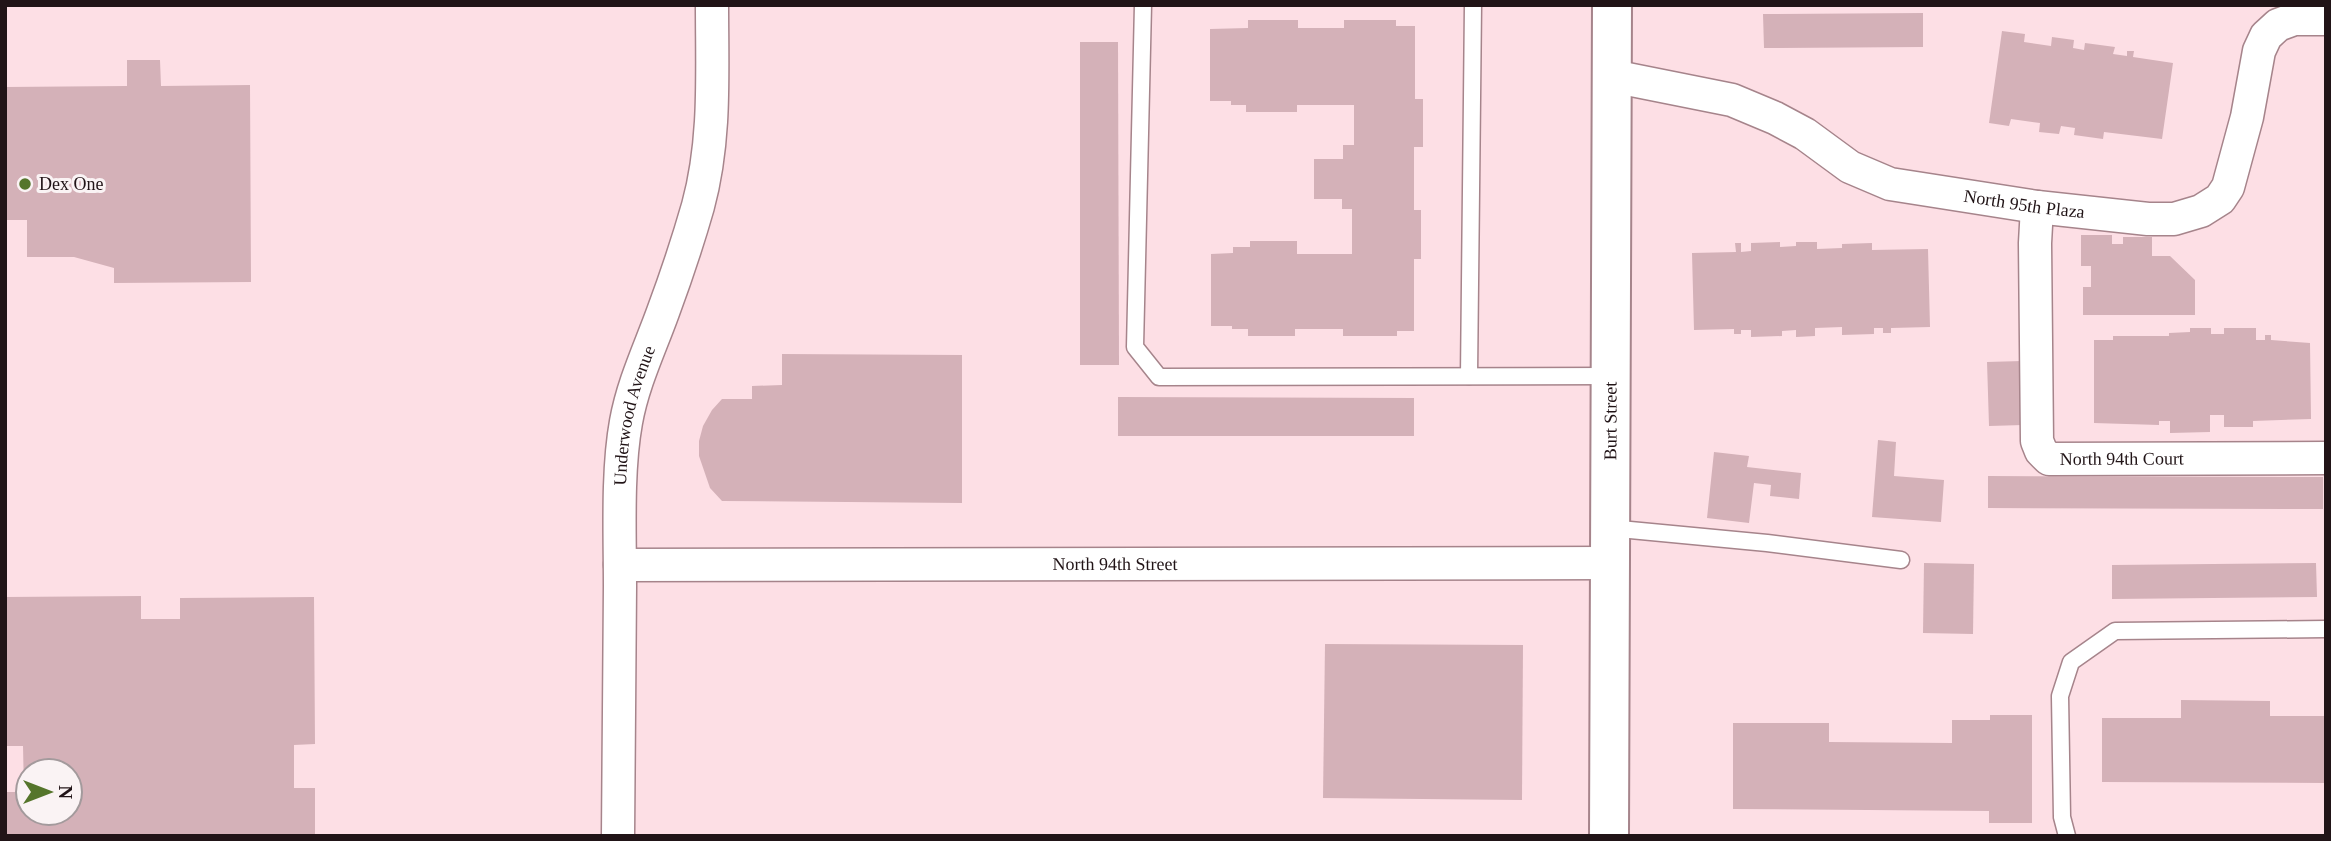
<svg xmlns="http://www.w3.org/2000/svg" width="2331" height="841" viewBox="0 0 2331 841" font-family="Georgia,serif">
	<rect width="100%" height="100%" fill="#fddfe5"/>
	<g fill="#d4b1b8" fill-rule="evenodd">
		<polygon points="1923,13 1923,47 1764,48 1763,14"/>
		<polygon points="1248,20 1298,20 1298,28 1344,28 1344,20 1396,20 1396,26 1415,26 1415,99 1423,99 1423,147 1414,147 1414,210 1421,210 1421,259 1414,259 1414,331 1397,331 1397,336 1343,336 1343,329 1295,329 1295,336 1248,336 1248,329 1232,329 1232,326 1211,326 1211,254 1233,253 1233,247 1250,247 1250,241 1297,241 1297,254 1352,254 1352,209 1342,209 1342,199 1314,199 1314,159 1343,159 1343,145 1354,145 1354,105 1297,105 1297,112 1246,112 1246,105 1231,105 1231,101 1210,101 1210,29 1248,28"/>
		<polygon points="2002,31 2025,34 2024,42 2051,46 2052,37 2074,40 2073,48 2084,50 2085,43 2115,47 2113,54 2127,56 2127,51 2134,51 2133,57 2173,63 2162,139 2104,132 2103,139 2074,135 2075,128 2061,126 2059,134 2039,132 2040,123 2011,119 2009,126 1989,123"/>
		<polygon points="1080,42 1118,42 1119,365 1080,365"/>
		<polygon points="127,60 160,60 161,86 250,85 251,282 114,283 114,268 74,257 27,257 27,220 5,220 5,87 127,86"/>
		<polygon points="2081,235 2112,235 2112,244 2123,244 2123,237 2152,237 2152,256 2170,256 2195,280 2195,315 2083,315 2083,287 2091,287 2091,266 2081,266"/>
		<polygon points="1780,242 1780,247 1796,246 1796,242 1817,242 1817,249 1842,248 1842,244 1872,243 1872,250 1928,249 1930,327 1891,328 1891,333 1883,333 1883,328 1874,328 1874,334 1842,335 1842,327 1815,328 1815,336 1796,337 1796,330 1782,331 1782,336 1751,337 1751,330 1741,330 1741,334 1734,334 1734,329 1694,330 1692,253 1736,252 1735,243 1741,243 1741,252 1751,251 1751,243"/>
		<polygon points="2190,328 2211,328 2211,334 2224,334 2224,328 2256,328 2256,340 2265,340 2265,335 2271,335 2271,340 2310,343 2311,419 2253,421 2253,427 2224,427 2224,415 2210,415 2210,432 2170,433 2170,421 2159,421 2159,425 2094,423 2094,340 2113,340 2113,336 2169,336 2169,333 2190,332"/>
		<polygon points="782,354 962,355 962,503 722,501 710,488 699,456 699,441 703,426 712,410 722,399 752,399 752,386 782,385"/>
		<polygon points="2022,361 2023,425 1989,426 1987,362"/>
		<polygon points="1118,397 1414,398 1414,436 1118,436"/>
		<polygon points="1878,440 1896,442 1894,476 1944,480 1941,522 1872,517"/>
		<polygon points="1714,452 1749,456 1747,467 1801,473 1799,499 1770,496 1771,485 1754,483 1749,523 1707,518"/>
		<polygon points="1988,476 2323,477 2323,509 1988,508"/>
		<polygon points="1924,563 1974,564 1973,634 1923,633"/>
		<polygon points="2316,563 2317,597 2112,599 2112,565"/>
		<path d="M 141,596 L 141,619 L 180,619 L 180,598 L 314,597 L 315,744 L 294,745 L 294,788 L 315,788 L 315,836 L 5,836 L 5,792 L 24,792 L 23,746 L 5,746 L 5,597 ZM 28,771 L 70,771 L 70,813 L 28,813 Z"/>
		<polygon points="1325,644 1523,645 1522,800 1323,798"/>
		<polygon points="2181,700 2270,701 2270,716 2326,716 2326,783 2102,782 2102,718 2181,718"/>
		<polygon points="1990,715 2032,715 2032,823 1989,823 1989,811 1733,809 1733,723 1829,723 1829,742 1952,743 1952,720 1990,720"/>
	</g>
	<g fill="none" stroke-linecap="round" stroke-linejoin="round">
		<g stroke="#a6848b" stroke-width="19">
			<g id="service">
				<polyline points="1143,5 1135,347 1159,377 1610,376"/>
				<polyline points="1469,376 1473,5"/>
				<polyline points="1609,528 1767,543 1901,560"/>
				<polyline points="2067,836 2062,817 2060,696 2071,662 2115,631 2326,629"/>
			</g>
		</g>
		<g stroke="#a6848b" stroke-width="35">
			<g id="minor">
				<path id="s1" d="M 1612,76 L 1732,100 L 1775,118 L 1805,134 L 1850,167 L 1890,184 L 2037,207 L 2148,219 L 2174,219 L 2201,211 L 2220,199 L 2228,187 L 2247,117 L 2259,51 L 2266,36 L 2278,25 L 2294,19 L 2326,19"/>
				<path id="s2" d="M 2037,207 L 2035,243 L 2037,441 L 2041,451 L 2049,459 L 2326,458"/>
				<path id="s3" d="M 620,565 L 1609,563"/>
				<path id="s4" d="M 618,836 C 619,753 619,669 620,586 C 620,536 617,471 626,422 C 633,383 650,348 663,312 C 676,277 688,241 698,206 C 716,140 712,73 712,5"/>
			</g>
		</g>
		<g stroke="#a6848b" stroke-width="42">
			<g id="tertiary">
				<path id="s5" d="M 1609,836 L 1612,5"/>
			</g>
		</g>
		<use href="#service" stroke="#fff" stroke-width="16"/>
		<use href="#minor" stroke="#fff" stroke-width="32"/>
		<use href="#tertiary" stroke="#fff" stroke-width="38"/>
	</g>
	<circle fill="#55752b" stroke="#faf3f4" stroke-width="2.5" cx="25" cy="184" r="7"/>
	<g text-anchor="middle" stroke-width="6" stroke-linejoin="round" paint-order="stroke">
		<g font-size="18" fill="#211417" stroke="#faf3f4" text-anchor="start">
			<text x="39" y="190">Dex One</text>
		</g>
		<g font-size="18" fill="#211417" stroke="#faf3f4">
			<text dy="6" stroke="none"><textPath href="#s1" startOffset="438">North 95th Plaza</textPath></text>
			<text dy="6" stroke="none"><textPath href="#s4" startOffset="422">Underwood Avenue</textPath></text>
			<text dy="6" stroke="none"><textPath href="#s5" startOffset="415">Burt Street</textPath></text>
			<text dy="6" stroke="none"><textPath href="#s2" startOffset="329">North 94th Court</textPath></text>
			<text dy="6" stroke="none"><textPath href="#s3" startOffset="495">North 94th Street</textPath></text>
		</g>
	</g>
	<rect width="2331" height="841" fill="none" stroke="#211417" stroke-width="14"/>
	<g transform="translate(49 792) rotate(90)"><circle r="33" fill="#faf3f4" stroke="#a39a9c" stroke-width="2"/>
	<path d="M0-5L12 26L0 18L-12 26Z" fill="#55752b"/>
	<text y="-10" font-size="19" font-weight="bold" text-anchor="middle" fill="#211417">N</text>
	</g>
</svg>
